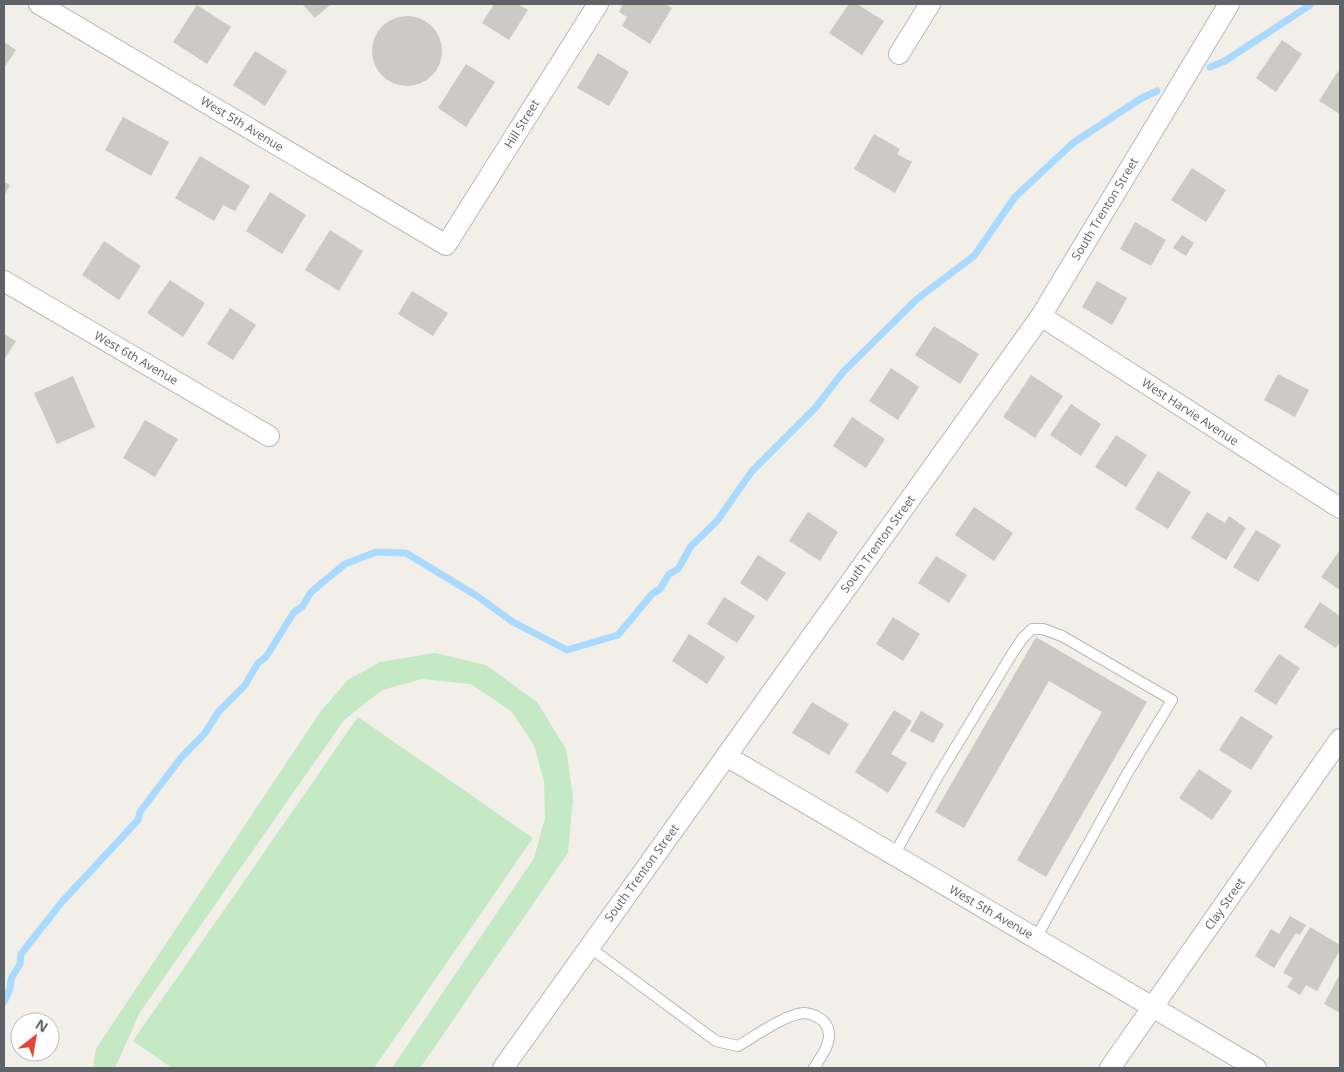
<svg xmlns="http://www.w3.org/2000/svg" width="1344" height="1072" viewBox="0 0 1344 1072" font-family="'Open Sans',sans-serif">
	<rect width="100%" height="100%" fill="#f1efe8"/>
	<g fill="#c5e8c5">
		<polygon points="435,653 486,665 537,702 566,749 573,797 568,853 420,1068 392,1068 534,858 545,818 544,781 534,745 511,711 471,684 422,679 382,690 344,720 140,1012 115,1068 93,1068 96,1049 321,711 348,680 380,662"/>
		<polygon points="358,717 533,838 374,1068 172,1068 133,1041"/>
	</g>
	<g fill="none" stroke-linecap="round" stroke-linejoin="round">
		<g stroke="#aadaff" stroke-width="7">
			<polyline points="1210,67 1225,61 1310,5"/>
			<polyline points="4,1002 10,989 11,979 20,964 21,954 61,903 138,820 140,812 180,759 205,733 219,711 245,685 258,663 266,657 294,612 302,607 311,592 345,564 376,552 406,553 477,596 513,622 567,650 618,635 652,594 660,589 669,574 678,569 691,546 717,521 752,471 816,407 843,372 917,299 974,256 1015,197 1073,143 1140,99 1157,91"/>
		</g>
	</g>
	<g fill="#cccac5">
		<polygon points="302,4 331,4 315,18"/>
		<polygon points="494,4 518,4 528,10 509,40 482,23"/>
		<polygon points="623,4 665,4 672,8 650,44 622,26 627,17 619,12"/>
		<polygon points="849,4 857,4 884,21 862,55 829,33"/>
		<polygon points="197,5 231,27 207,64 173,42"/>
		<circle cx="407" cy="51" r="35"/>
		<polygon points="1282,40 1302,54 1276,92 1256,78"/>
		<polygon points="4,42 16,50 4,68"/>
		<polygon points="255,51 287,71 265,106 233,85"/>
		<polygon points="598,53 629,72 609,106 577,88"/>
		<polygon points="466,64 495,82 466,127 438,108"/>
		<polygon points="1338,71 1340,73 1340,114 1319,101"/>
		<polygon points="123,117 169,142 151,176 105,150"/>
		<polygon points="874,134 900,149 897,154 912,162 895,193 854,169"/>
		<polygon points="200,156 250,186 235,211 223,205 214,221 175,198"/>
		<polygon points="1192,168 1226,190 1206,222 1171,200"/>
		<polygon points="4,182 10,185 4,196"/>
		<polygon points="270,192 306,215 282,254 246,231"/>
		<polygon points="1135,222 1166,240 1151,266 1120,249"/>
		<polygon points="330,230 363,251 339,291 305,270"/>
		<polygon points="1182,235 1194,243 1186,256 1173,248"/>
		<polygon points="104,241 141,266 119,300 82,275"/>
		<polygon points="170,280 205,303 183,337 147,313"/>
		<polygon points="1097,281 1127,298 1112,325 1082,307"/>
		<polygon points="412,291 448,313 433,336 398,314"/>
		<polygon points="230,308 256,325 233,360 207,344"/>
		<polygon points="934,326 979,354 960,384 915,355"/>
		<polygon points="4,334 16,341 4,360"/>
		<polygon points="891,368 919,387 898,420 869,401"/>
		<polygon points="1278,374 1309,390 1295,417 1264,400"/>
		<polygon points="1031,375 1063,396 1035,438 1003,417"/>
		<polygon points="73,376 95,427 57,444 34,393"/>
		<polygon points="1071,404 1101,424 1081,456 1050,435"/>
		<polygon points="852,417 885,439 866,468 833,446"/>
		<polygon points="145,420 178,439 155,477 123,458"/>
		<polygon points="1116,435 1147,455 1126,487 1095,467"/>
		<polygon points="1158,471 1191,492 1168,529 1135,509"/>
		<polygon points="974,507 1013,533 994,561 955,535"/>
		<polygon points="808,512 838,532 820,561 789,541"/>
		<polygon points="1207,512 1225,523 1229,516 1246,528 1226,560 1191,538"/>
		<polygon points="1256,530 1281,545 1258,582 1233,567"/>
		<polygon points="1340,550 1340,590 1321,577"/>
		<polygon points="758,555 786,573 767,601 740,583"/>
		<polygon points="936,556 967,575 949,603 918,583"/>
		<polygon points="724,597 755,616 737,643 707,624"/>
		<polygon points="1320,602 1340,616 1340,642 1336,648 1304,627"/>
		<polygon points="893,617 920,634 903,661 876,644"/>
		<polygon points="689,634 725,657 707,684 672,661"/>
		<polygon points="1036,637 1147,702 1046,877 1017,860 1102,712 1049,681 964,828 935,812"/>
		<polygon points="1279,654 1300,668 1276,705 1254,691"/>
		<polygon points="812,702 849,724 829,755 792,733"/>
		<polygon points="894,710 912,721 891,754 907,763 888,793 855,772"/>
		<polygon points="921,711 944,724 933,743 910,731"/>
		<polygon points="1241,716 1273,736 1251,770 1219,750"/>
		<polygon points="1199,769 1232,791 1212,820 1179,798"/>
		<polygon points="1290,916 1306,925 1300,935 1296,933 1274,968 1255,956 1271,929 1279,934"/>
		<polygon points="1310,927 1340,945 1340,950 1317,991 1306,985 1300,995 1287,987 1293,978 1283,973"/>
		<polygon points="1340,974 1340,1013 1324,1004"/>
	</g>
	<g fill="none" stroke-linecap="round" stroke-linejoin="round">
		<g stroke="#b5b8bc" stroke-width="12">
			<g id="lane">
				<polyline points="894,855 938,776 1012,654 1022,639 1032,629 1043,629 1062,636 1172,700 1127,774 1036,938"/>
				<path d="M 589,947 L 716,1041 L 738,1046 C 755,1036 786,1014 804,1013 C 811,1013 821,1018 825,1023 C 836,1038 822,1055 814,1068"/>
			</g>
		</g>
		<g stroke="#b5b8bc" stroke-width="22">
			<g id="street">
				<polyline points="39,4 446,245 598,4"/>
				<polyline points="899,54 930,4"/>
				<polyline points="4,281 269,436"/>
				<polyline points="1041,316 1340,508"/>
				<polyline points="726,756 1256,1068"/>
				<polyline points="503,1068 1041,316 1229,4"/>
				<polyline points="1110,1068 1340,739"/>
			</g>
		</g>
		<use href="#lane" stroke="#fff" stroke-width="10"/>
		<use href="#street" stroke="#fff" stroke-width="20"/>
	</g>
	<g text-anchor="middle" stroke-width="4" stroke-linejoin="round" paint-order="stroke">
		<g font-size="12" fill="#5f6368" stroke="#fff">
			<text transform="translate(242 124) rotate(31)" y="4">West 5th Avenue</text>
			<text transform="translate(522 124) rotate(-58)" y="4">Hill Street</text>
			<text transform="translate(1105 209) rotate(-59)" y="4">South Trenton Street</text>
			<text transform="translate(136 358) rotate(30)" y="4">West 6th Avenue</text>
			<text transform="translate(1190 412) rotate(33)" y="4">West Harvie Avenue</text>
			<text transform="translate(878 544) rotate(-54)" y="4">South Trenton Street</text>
			<text transform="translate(642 873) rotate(-54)" y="4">South Trenton Street</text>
			<text transform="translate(1225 904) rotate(-55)" y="4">Clay Street</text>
			<text transform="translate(991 912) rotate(30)" y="4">West 5th Avenue</text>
		</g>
	</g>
	<rect width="1344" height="1072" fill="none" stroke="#5f6368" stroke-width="10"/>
	<g transform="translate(35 1037) rotate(31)"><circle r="24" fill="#ffffff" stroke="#bfc1c3"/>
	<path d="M0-4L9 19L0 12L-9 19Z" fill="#ea4335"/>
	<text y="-8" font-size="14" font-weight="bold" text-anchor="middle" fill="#5f6368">N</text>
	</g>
</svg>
